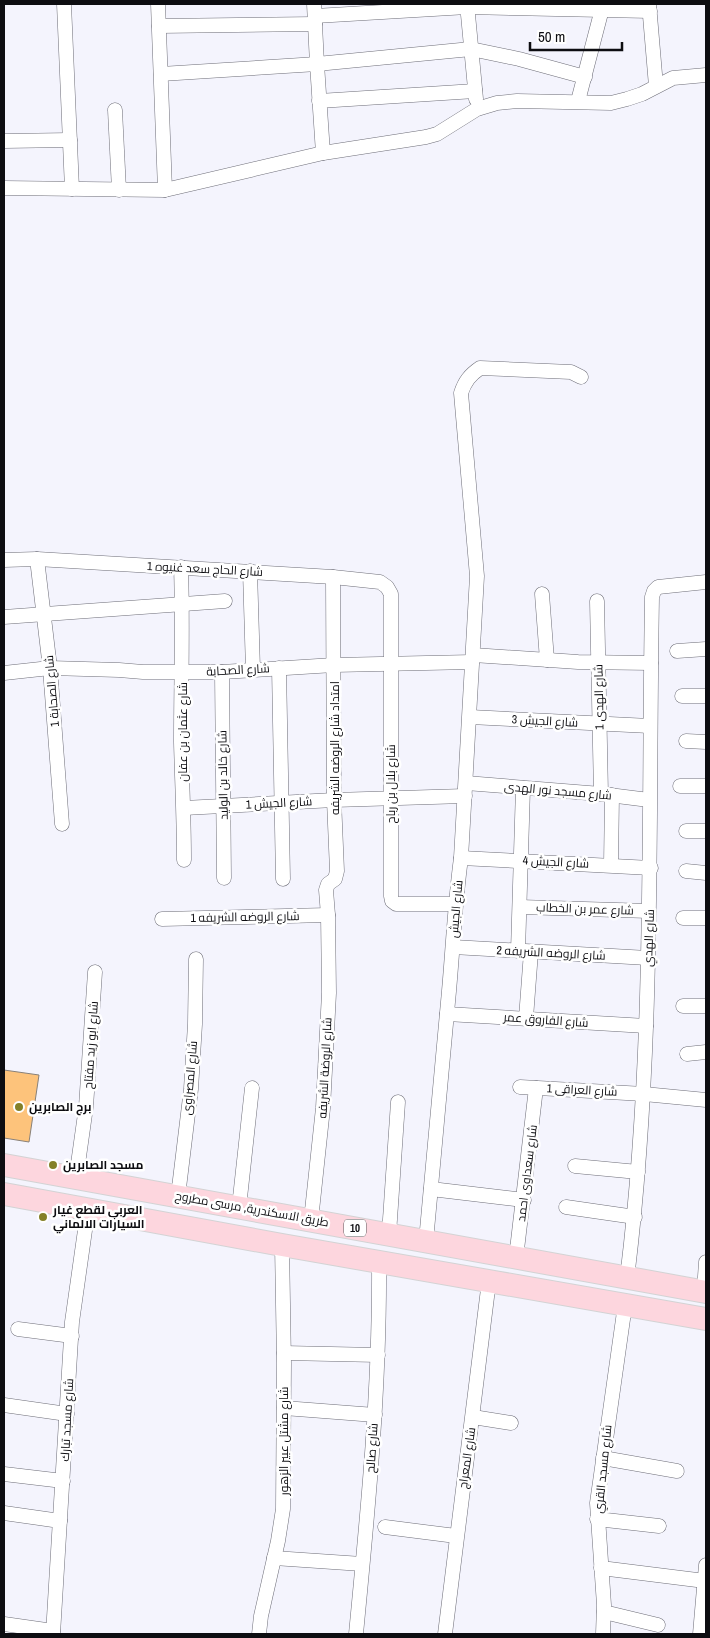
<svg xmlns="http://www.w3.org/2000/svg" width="710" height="1638" viewBox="0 0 710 1638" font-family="'Archivo Narrow',Cairo,sans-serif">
	<rect width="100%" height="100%" fill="#f4f4fd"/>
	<polygon fill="#fdc37b" stroke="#888179" points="4,1070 39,1075 29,1142 4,1138"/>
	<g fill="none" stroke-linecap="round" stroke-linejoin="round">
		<g stroke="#6e6e78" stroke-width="15">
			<g id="minor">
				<polyline points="64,4 72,189"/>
				<polyline points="158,4 165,190"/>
				<polyline points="314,4 317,64 323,153"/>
				<polyline points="467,4 476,99"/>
				<polyline points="649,4 656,86"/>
				<polyline points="315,16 467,7 650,11"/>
				<polyline points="159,26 315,24"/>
				<polyline points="161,74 317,64 471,49 519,59 585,77"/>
				<polyline points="319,101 475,91"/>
				<polyline points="578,101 602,9"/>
				<polyline points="115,110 119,190"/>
				<polyline points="4,141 70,140"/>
				<polyline points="4,188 165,190 323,153 426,137 437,134 477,109 497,103 517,101 611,103 627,99 642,94 673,78 706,75"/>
				<polyline points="37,559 50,668 62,824"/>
				<polyline points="4,560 37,559 333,577 380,582 387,587 391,594 391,896 392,901 396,904 455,904"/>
				<path d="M 181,567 C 183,625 181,684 181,742 C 182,781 184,820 184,860"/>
				<polyline points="250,571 253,670"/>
				<polyline points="542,594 547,660"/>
				<polyline points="597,601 601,794"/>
				<polyline points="4,617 225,601"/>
				<polyline points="677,651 706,649"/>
				<polyline points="473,655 578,662 651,663"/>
				<polyline points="279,668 283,879"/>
				<polyline points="222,672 224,878"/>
				<polyline points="4,673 50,668 119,670 143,672 222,672 334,665 472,662"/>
				<polyline points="682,696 706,696"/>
				<polyline points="470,717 650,726"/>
				<polyline points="686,741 706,742"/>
				<polyline points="466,783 601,794 649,800"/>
				<polyline points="680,786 706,786"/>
				<polyline points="184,808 334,800 465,796"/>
				<polyline points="686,831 706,831"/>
				<polyline points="461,858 651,868"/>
				<polyline points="611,865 612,795"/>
				<polyline points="686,871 706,873"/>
				<polyline points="520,907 649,911"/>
				<polyline points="683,918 706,918"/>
				<polyline points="162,919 328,915"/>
				<polyline points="453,947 648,958"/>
				<polyline points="518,951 523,788"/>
				<polyline points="683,1006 706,1006"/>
				<polyline points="447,1014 646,1026"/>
				<polyline points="526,1018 531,952"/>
				<polyline points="687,1054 706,1052"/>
				<polyline points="520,1087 644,1094 706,1100"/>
				<polyline points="575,1166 638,1172"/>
				<polyline points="76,1178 86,1107 95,972"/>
				<polyline points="431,1189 524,1200"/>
				<polyline points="178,1196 191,1089 195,1024 196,959"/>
				<polyline points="239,1207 252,1088"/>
				<polyline points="566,1207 635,1217"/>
				<polyline points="311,1220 323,1108 329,993 328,915 326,890 328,884 335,879 337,871 334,800 333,577"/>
				<polyline points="389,1234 398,1102"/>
				<path d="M 426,1241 C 433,1158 442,1074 449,991 C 453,946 455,902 461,858 L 477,576 L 461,393 C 465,381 470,375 480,368 L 571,372 L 581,377"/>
				<polyline points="516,1258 536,1088"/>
				<path d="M 627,1278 C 655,1052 648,824 652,597 L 654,591 L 658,587 L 706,582"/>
				<polyline points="704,1291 706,1262"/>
				<polyline points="18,1329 72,1336"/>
				<polyline points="284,1353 378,1355"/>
				<polyline points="4,1405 67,1414"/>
				<polyline points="284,1408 375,1415"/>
				<polyline points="473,1417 511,1423"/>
				<polyline points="603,1458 677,1471"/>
				<polyline points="4,1474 63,1481"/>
				<polyline points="4,1513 60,1521"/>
				<polyline points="597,1519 659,1526"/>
				<polyline points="385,1527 456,1536"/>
				<polyline points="274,1558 362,1564"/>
				<polyline points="601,1568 705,1581"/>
				<polyline points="604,1612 658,1625"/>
				<polyline points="4,1624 53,1631"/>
				<polyline points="53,1634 72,1322 88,1209"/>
				<polyline points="259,1634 261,1616 278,1541 283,1509 284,1363 282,1245"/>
				<path d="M 356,1634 C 368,1510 380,1387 379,1262"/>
				<polyline points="445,1634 489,1281"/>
				<polyline points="603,1634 604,1605 597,1503 625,1305"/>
				<polyline points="700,1634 706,1565"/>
			</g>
		</g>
		<g stroke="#d3d3d4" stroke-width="24">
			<g id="primary">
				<polyline points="4,1165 706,1292"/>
				<polyline points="4,1194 282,1245 706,1319"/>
			</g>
		</g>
		<use href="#minor" stroke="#fff" stroke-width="14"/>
		<use href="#primary" stroke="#fdd6de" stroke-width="22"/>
	</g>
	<g fill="#848028" stroke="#fff" stroke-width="2">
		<circle cx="19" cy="1107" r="5"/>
		<circle cx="53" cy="1165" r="5"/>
		<circle cx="43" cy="1217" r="5"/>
	</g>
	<g text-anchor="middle" stroke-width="5" stroke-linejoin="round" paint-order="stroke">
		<rect fill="#fff" stroke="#565658" stroke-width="1" x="344" y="1219.5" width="22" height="17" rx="4"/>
		<g font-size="11" font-weight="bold" fill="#0d0d11">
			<text x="355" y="1232">10</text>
		</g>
		<g font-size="12" fill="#0d0d11" stroke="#fff">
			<text transform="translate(205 569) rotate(3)" y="4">شارع الحاج سعد غنيوه 1</text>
			<text transform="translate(238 670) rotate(-3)" y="4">شارع الصحابة</text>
			<text transform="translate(52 691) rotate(-95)" y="4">شارع الصحابة 1</text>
			<text transform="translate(599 697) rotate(-91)" y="4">شارع الهدى 1</text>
			<text transform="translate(545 721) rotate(3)" y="4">شارع الجيش 3</text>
			<text transform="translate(183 732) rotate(-90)" y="4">شارع عثمان بن عفان</text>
			<text transform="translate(335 748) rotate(-90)" y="4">امتداد شارع الروضه الشريفه</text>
			<text transform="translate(223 775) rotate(-91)" y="4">شارع خالد بن الوليد</text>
			<text transform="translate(391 784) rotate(-90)" y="4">شارع بلال بن رباح</text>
			<text transform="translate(558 791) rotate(5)" y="4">شارع مسجد نور الهدى</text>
			<text transform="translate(279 803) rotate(-3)" y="4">شارع الجيش 1</text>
			<text transform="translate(556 862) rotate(3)" y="4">شارع الجيش 4</text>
			<text transform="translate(456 909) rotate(-85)" y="4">شارع الجيش</text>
			<text transform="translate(585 909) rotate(2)" y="4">شارع عمر بن الخطاب</text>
			<text transform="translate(245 917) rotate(-1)" y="4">شارع الروضه الشريفه 1</text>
			<text transform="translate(649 938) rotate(-88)" y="4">شارع الهدي</text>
			<text transform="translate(551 953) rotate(3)" y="4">شارع الروضه الشريفه 2</text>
			<text transform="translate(546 1020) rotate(4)" y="4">شارع الفاروق عمر</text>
			<text transform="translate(91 1045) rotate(-86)" y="4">شارع ابو زيد مفتاح</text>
			<text transform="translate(325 1068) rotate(-87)" y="4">شارع الروضة الشريفه</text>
			<text transform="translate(190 1078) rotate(-85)" y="4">شارع المصراوى</text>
			<text transform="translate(582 1090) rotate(3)" y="4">شارع العراقى 1</text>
			<text transform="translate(527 1173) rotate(-83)" y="4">شارع سعداوى احمد</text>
			<text transform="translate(252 1209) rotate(10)" y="4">طريق الاسكندرية, مرسى مطروح</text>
			<text transform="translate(67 1420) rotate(-87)" y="4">شارع مسجد تبارك</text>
			<text transform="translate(284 1441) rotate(-90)" y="4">شارع مشتل عبير الزهور</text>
			<text transform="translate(372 1448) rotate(-86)" y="4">شارع صالح</text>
			<text transform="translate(467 1458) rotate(-82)" y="4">شارع المعراج</text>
			<text transform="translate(603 1469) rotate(-84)" y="4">شارع مسجد القري</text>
		</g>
		<g font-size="12" font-weight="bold" fill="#0d0d11" stroke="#fff" text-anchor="start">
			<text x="29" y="1111">برج الصابرين</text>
			<text x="63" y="1169">مسجد الصابرين</text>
			<text x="53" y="1214">العربي لقطع غيار<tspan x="53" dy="14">السيارات الالماني</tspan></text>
		</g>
	</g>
	<rect width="710" height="1638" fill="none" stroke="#0d0d11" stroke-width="10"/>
	<path d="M530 42v8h92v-8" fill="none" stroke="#0d0d11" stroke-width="2.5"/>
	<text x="538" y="42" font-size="15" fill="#0d0d11" stroke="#ffffff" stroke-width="4" paint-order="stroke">50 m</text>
</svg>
